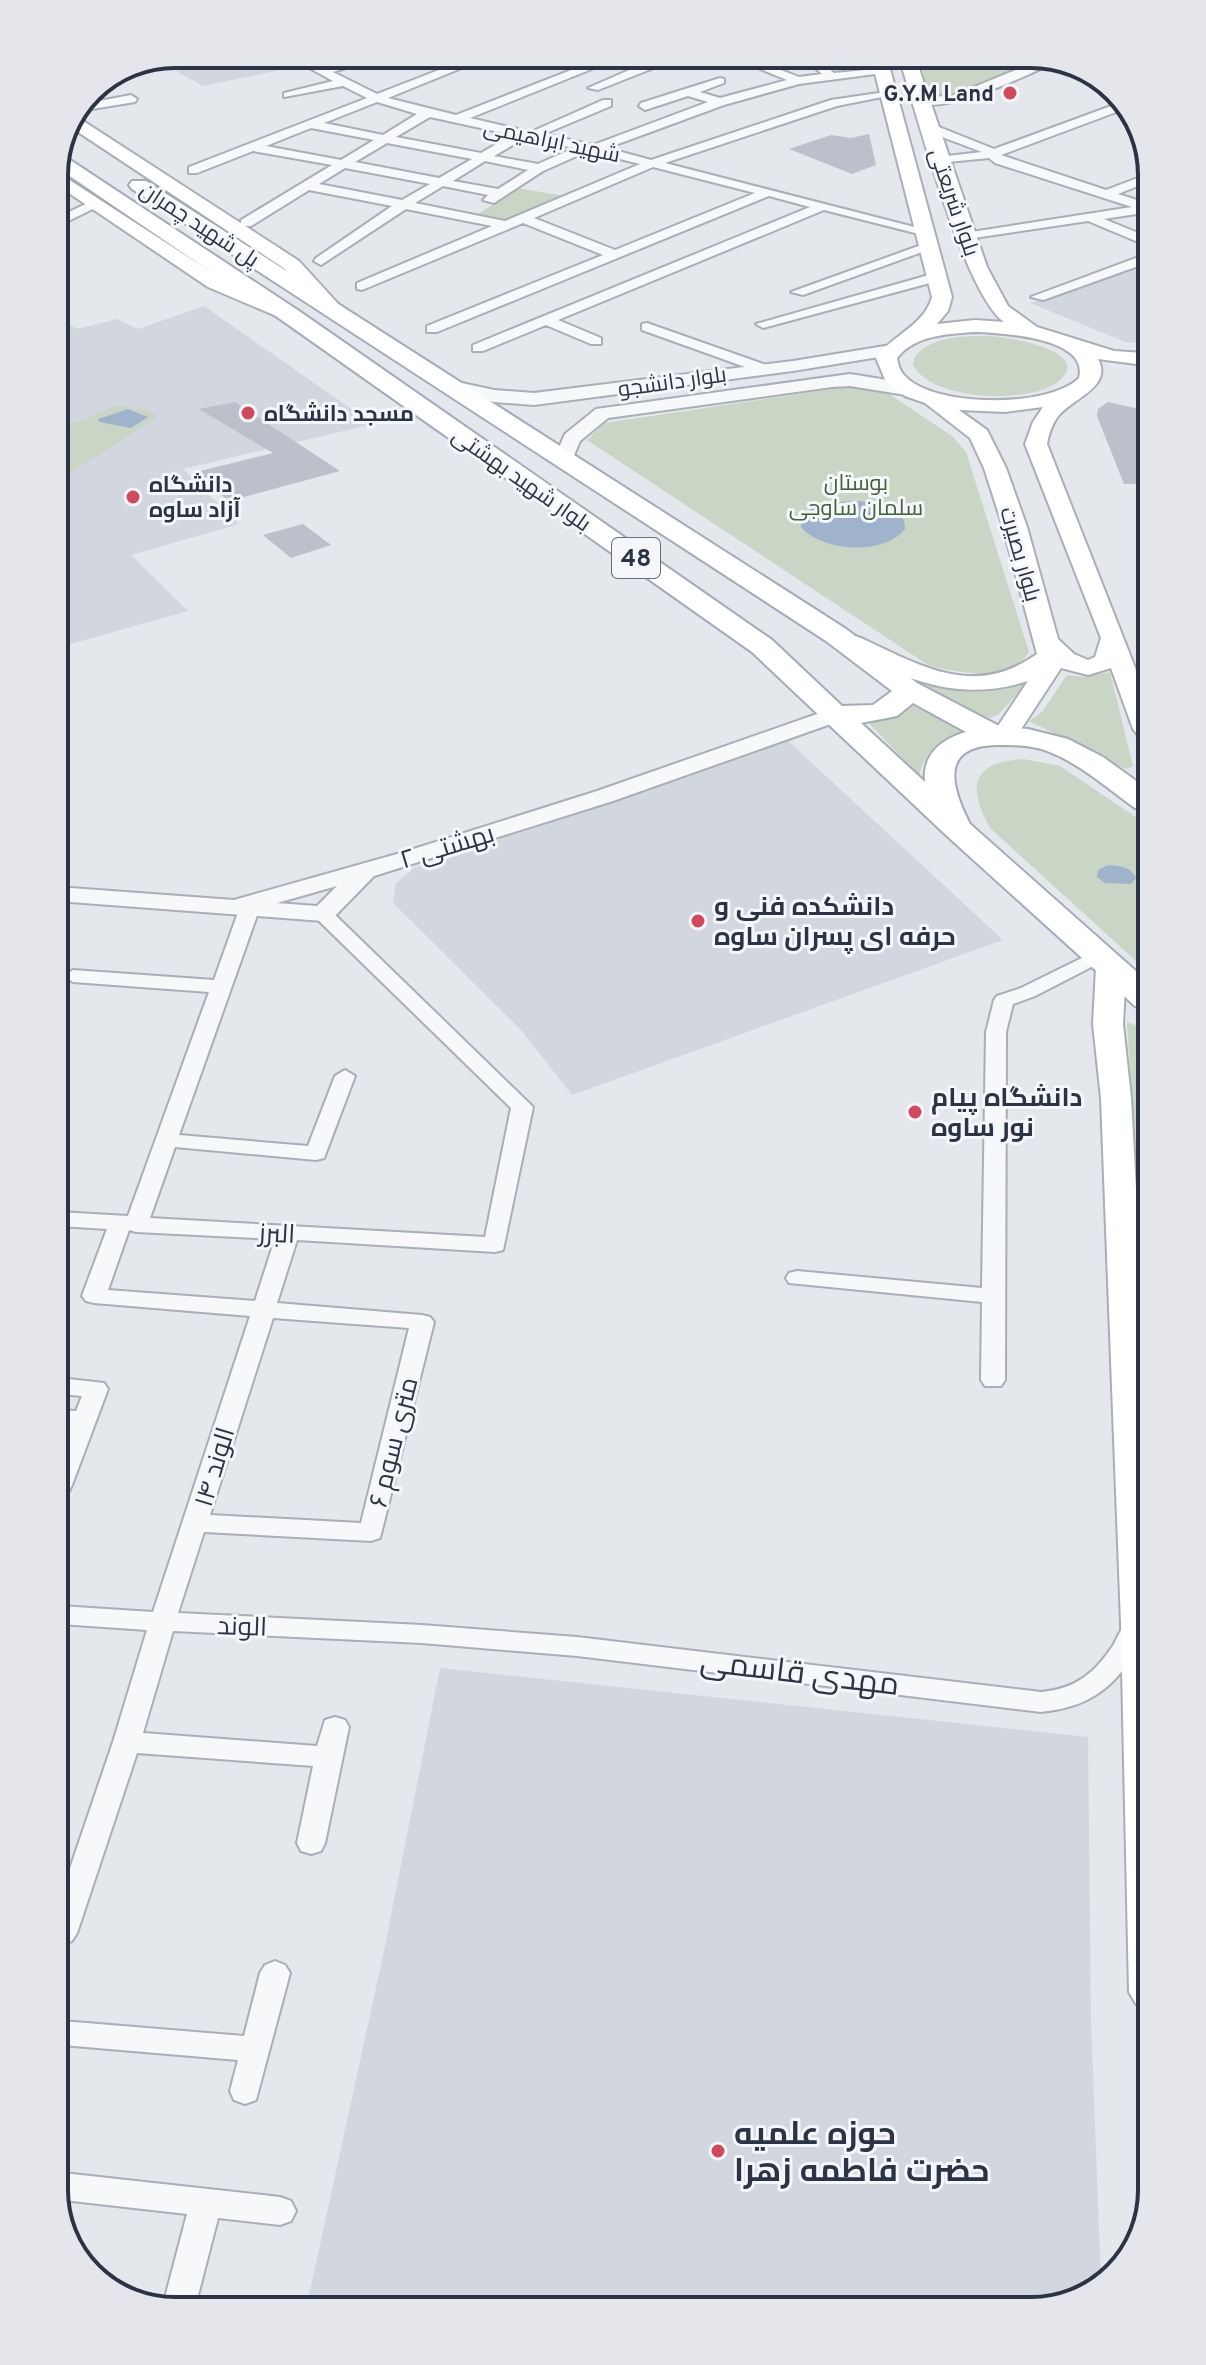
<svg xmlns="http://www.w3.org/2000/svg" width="1206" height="2365" viewBox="0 0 1206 2365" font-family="Overpass,Cairo,sans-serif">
	<rect width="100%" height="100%" fill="#e4e7ec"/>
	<g fill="#d2d6de">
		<polygon points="234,54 257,54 285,69 203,86 176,71 229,60 223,56"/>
		<polygon points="1144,266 1144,342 1128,343 1030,303"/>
		<polygon points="204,306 373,424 183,469 239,524 131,555 188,611 56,648 55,328 67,323 77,329 117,319 138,329"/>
		<polygon points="786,739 1003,940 572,1095 521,1030 393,903 396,883 414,868"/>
		<polygon points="440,1668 1088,1737 1091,2019 1101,2283 1077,2302 306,2309 384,1951"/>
	</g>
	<g fill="#c9d6c5">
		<polygon points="919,54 1039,54 1044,56 949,97 928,95"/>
		<polygon points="518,188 564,196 504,222 475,216"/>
		<path d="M 991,336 C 1006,337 1091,350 1061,379 C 1034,406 931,401 913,365 L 914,358 C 931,335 965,336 991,336 Z"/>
		<path d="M 852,386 L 886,392 L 952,436 L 966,452 L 1029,652 C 1010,683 957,673 928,665 L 587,440 L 605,423 Z"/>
		<polygon points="117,405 149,410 158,417 56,482 55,431"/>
		<polygon points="1110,672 1133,766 1126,769 1029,721 1042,712 1067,675 1083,677"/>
		<polygon points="1028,682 998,715 987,719 923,685 987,691"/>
		<path d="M 911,705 L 967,732 C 942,738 925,750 919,776 L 867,721 L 894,717 Z"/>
		<path d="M 1023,759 L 1060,766 L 1146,824 L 1147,971 L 990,828 C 967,786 971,763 1023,759 Z"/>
		<polygon points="1127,1022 1147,1030 1148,1351"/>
	</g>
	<g fill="#9fb4cc">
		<polygon points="128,409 148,417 131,428 99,422 98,419"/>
		<path d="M 849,501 C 868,501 891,504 904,520 L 905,529 C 884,556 822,552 801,527 L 801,517 L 815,506 Z"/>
		<path d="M 1108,865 C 1120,866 1130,866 1136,878 L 1131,884 L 1105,883 L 1097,877 L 1098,870 Z"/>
	</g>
	<g fill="#bbc0ca">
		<polygon points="869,134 876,165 852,174 789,149 831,135 851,138"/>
		<polygon points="235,402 340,471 229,501 192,473 273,453 199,409"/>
		<polygon points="1108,402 1144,410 1145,484 1124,484 1097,416 1098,409"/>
		<polygon points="303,524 331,545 291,558 263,535"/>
	</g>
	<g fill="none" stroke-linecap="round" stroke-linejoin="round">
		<g stroke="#a9aeb7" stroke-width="4">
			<g id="minor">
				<path d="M 284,54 L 299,54 L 324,67 L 372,54 L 391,54 L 333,72 L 377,94 L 480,54 L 496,54 L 388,98 L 456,115 L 612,54 L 629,54 L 470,118 L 531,132 L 603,100 L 611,100 L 611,106 L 544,134 L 593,145 L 708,102 L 688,96 L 645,110 L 639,106 L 641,103 L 720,78 L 724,79 L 724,83 L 700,92 L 720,98 L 787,80 L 760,69 L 760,65 L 768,65 L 799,77 L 822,74 L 799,54 L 812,54 L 834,73 L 887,68 L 887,72 L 883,73 L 799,84 L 724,105 L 607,148 L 651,160 L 831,100 L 892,91 L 892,95 L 837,106 L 665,163 L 930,231 L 923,235 L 824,210 L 558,320 L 601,338 L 601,344 L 591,344 L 546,325 L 483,351 L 473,351 L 473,345 L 810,207 L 769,196 L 437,332 L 427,332 L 427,326 L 603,255 L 523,223 L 362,290 L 357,289 L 357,283 L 492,226 L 406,209 L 321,265 L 314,261 L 316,258 L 392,206 L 309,190 L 251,226 L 241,226 L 241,220 L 332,165 L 253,151 L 197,173 L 189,173 L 189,167 L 367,98 L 343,86 L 284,97 L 284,93 L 333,81 ZM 377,102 L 417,114 L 383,135 L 324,123 ZM 430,117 L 512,135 L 481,153 L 396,137 ZM 311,128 L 374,140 L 341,160 L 266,146 ZM 525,138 L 574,148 L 538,164 L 494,156 ZM 387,143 L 472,159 L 439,178 L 355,162 ZM 588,151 L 640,164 L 505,221 L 415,203 L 443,186 L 488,195 L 483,200 L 494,203 L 543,171 ZM 485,161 L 528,170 L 498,189 L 453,181 ZM 653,167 L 755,193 L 615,250 L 534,218 ZM 345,168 L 430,184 L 402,200 L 319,184 Z"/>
				<polygon points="666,54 684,56 598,90 588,88"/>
				<path d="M 1047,57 L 1057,61 C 1030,74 940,118 914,101 L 920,97 L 952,96 Z"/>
				<polygon points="131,95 137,99 135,102 80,111 83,104"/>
				<polygon points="1122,102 1127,108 1001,155 1106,190 1143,176 1143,184 1118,194 1143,202 1143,213 1104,219 1143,235 1143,244 1088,221 960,240 958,237 965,233 1132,207 995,163 989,158 938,163 938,157 982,152 926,131 926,125 934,125 994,149"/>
				<polygon points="92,201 103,204 54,228 54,219"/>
				<polygon points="924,244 936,247 803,295 791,292"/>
				<polygon points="1144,255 1144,264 1043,300 1031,297"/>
				<polygon points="936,273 941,274 941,280 763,328 756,324"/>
				<polygon points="647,323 769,366 771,369 769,372 759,372 642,330 642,324"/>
				<path d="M 250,901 L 260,907 L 179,1135 L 308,1146 L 335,1076 L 345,1070 L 355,1076 L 324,1158 L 316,1160 L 175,1147 L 150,1218 L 485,1237 L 511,1108 L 316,918 L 313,914 L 316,910 L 330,910 L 533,1107 L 503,1250 L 495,1252 L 297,1240 L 277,1303 L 422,1315 L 430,1317 L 434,1322 L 380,1538 L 371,1541 L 204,1532 L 178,1613 L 422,1625 L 577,1637 L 1041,1692 C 1076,1689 1095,1673 1114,1644 C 1117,1638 1122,1626 1128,1622 C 1133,1617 1140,1620 1146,1621 L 1150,1629 C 1121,1678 1101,1706 1041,1712 L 577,1656 L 422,1643 L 173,1631 L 143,1733 L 317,1746 L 325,1720 L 335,1717 L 345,1720 L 349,1727 L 325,1843 L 321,1851 L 311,1854 L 301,1851 L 297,1843 L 313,1766 L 137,1753 L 77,1933 L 72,1941 L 62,1944 L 62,1892 L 113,1742 L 147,1630 L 60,1624 L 60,1606 L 153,1612 L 250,1316 L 94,1303 L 86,1301 L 82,1296 L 107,1229 L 59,1226 L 59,1212 L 128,1216 L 209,992 L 73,982 L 63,976 L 73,970 L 214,980 L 240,907 ZM 129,1230 L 136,1232 L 275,1239 L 255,1301 L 108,1290 ZM 273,1318 L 409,1328 L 361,1523 L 210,1515 Z"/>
				<polygon points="1098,950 1108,956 1105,960 1035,996 1013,1004 1006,1032 1005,1380 1001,1386 985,1386 981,1380 982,1302 789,1283 786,1278 789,1273 797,1271 982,1288 986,1032 994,1000 997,996 1021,988"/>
				<polygon points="59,1378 104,1383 108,1389 72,1485 69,1491 60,1493 60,1453 70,1427 60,1426 60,1410 76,1411 82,1396 59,1394"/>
				<polygon points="275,1961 285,1965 290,1973 256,2100 245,2104 234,2100 230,2091 238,2060 62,2045 62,2021 244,2036 260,1973 265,1965"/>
				<polygon points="63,2173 280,2197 291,2201 296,2211 291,2221 280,2225 218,2218 194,2311 162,2309 187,2214 63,2200"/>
			</g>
		</g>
		<g stroke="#a9aeb7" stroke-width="4">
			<g id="tertiary">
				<polygon points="891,345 900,350 897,354 793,371 534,405 494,402 446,391 444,387 453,381 494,390 534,393 793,361"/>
				<polygon points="850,374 912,384 921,390 912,396 850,386 832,387 608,418 580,441 570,465 556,465 553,461 565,434 596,409"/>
				<path d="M 837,707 L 845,709 L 848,714 L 845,719 L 613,801 L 374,876 L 332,919 L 323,921 L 57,901 L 57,887 L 234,900 L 404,852 L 597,791 ZM 337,886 L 317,906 L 277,903 Z"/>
			</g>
		</g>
		<g stroke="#a9aeb7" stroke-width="4">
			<g id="secondary">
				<path d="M 870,54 L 886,54 L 952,297 L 948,311 L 937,324 L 975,320 L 1004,322 C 964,294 915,108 898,54 L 914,54 L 987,267 L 1008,306 L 1037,327 L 1114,351 L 1144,353 L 1144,365 L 1098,359 C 1113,386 1074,398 1059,415 C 1052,424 1049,433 1047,444 L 1145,693 L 1146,737 L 1137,734 L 1133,729 L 1111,668 L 1088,675 L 1061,668 L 1014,740 L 996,740 L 992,735 L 1028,681 C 955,704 904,678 839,646 L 836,641 L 839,636 C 855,632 866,641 880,647 C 936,674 982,693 1037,654 L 1003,527 L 984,468 L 970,438 L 925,403 L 905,396 L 886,382 L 876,358 C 892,335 924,326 932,297 ZM 975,332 C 1000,333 1090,337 1079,378 C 1050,408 932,408 904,375 C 900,371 898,364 897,358 C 915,335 947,334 975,332 ZM 1043,407 L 1033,422 L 1025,444 L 1101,638 L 1095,657 L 1088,660 L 1074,654 L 1058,639 L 1027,527 L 1006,468 L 987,430 L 959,410 L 1005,412 Z"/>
				<polygon points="77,117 299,261 340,306 343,310 340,314 326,314 285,269 72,128"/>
				<polygon points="54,170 222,279 295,310 298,314 288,320 281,318 208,287 54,183"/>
				<polygon points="1111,959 1121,962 1126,968 1123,1024 1131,1098 1149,1426 1151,2009 1136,2004 1129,1992 1121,1623 1101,1098 1093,1024 1096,968 1101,962"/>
			</g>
		</g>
		<g stroke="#a3abb8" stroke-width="4">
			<path id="primary" d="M 61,154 L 299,311 L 772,640 L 842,706 L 873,705 L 892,691 L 826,641 L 132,189 L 129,185 L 132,181 L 146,181 L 846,629 L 917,683 L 1001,727 L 1028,729 L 1068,739 L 1103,757 L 1146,788 L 1146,811 L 1135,808 C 1107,788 1079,763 1047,751 C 1031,745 1013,745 997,745 C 939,746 951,787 970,824 L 1147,981 L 1147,1009 L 1135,1006 L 946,835 L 752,652 L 283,321 L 55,166 ZM 913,703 L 966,732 C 941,739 922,755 925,782 L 861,723 L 897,716 Z"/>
		</g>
		<use href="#minor" fill="#f7f8fa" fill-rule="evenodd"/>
		<use href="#tertiary" fill="#f7f8fa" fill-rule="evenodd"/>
		<use href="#secondary" fill="#fff" fill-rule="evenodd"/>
		<use href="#primary" fill="#fff" fill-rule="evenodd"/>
	</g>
	<g fill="#d1495b" stroke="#f4f6f9" stroke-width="3">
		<circle cx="1010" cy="93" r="8"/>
		<circle cx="248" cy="413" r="8"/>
		<circle cx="133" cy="497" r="8"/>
		<circle cx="698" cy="921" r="8"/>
		<circle cx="915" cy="1112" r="8"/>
		<circle cx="718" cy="2151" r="8"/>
	</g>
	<g text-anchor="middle" stroke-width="6" stroke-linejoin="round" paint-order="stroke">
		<g font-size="22" font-weight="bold" fill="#2b3445" stroke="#f4f6f9" text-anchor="start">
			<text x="994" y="101" text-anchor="end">G.Y.M Land</text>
			<text x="264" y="421">مسجد دانشگاه</text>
			<text x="149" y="492">دانشگاه<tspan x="149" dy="25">آزاد ساوه</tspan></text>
		</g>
		<g font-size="22" fill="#2b3445" stroke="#f4f6f9">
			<text transform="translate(552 140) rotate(12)" y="8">شهید ابراهیمی</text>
			<text transform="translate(955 202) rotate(71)" y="8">بلوار شریعتی</text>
			<text transform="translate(200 224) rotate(33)" y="8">پل شهید چمران</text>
			<text transform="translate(672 381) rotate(-8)" y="8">بلوار دانشجو</text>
			<text transform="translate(522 479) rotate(35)" y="8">بلوار شهید بهشتی</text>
			<text transform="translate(1021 554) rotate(74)" y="8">بلوار بصیرت</text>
		</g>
		<g font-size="22" fill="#3f6138" stroke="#f4f6f9">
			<text x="856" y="490">بوستان<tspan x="856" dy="25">سلمان ساوجی</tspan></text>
		</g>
		<rect fill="#f4f6f9" stroke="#676e7b" stroke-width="2" x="612" y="538" width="48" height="40" rx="6"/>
		<g font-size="24" font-weight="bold" fill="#2b3445">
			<text x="636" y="566">48</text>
		</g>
		<g font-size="26" fill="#2b3445" stroke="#f4f6f9">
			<text transform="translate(447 846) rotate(-17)" y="9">بهشتی ۲</text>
			<text transform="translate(277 1233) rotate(3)" y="9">البرز</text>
			<text transform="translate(393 1442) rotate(-76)" y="9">۶ متری سوم</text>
			<text transform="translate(214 1467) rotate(-73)" y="9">الوند ۱۴</text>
			<text transform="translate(242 1626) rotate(2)" y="9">الوند</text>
		</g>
		<g font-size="26" font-weight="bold" fill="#2b3445" stroke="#f4f6f9" text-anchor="start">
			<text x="714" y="915">دانشکده فنی و<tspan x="714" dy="30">حرفه ای پسران ساوه</tspan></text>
			<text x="931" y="1106">دانشگاه پیام<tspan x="931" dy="30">نور ساوه</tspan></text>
		</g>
		<g font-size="32" fill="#2b3445" stroke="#f4f6f9">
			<text transform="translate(800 1672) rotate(7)" y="11">مهدی قاسمی</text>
		</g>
		<g font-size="32" font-weight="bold" fill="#2b3445" stroke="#f4f6f9" text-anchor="start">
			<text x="734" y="2144">حوزه علمیه<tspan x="734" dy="37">حضرت فاطمه زهرا</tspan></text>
		</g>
	</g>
	<path d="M0 0H1206V2365H0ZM175 68H1031A107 107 0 0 1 1138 175V2190A107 107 0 0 1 1031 2297H175A107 107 0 0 1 68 2190V175A107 107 0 0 1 175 68Z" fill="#e4e6eb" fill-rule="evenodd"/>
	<path fill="none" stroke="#2b3445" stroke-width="4" d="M175 68H1031A107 107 0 0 1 1138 175V2190A107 107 0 0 1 1031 2297H175A107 107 0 0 1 68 2190V175A107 107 0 0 1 175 68Z"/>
</svg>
